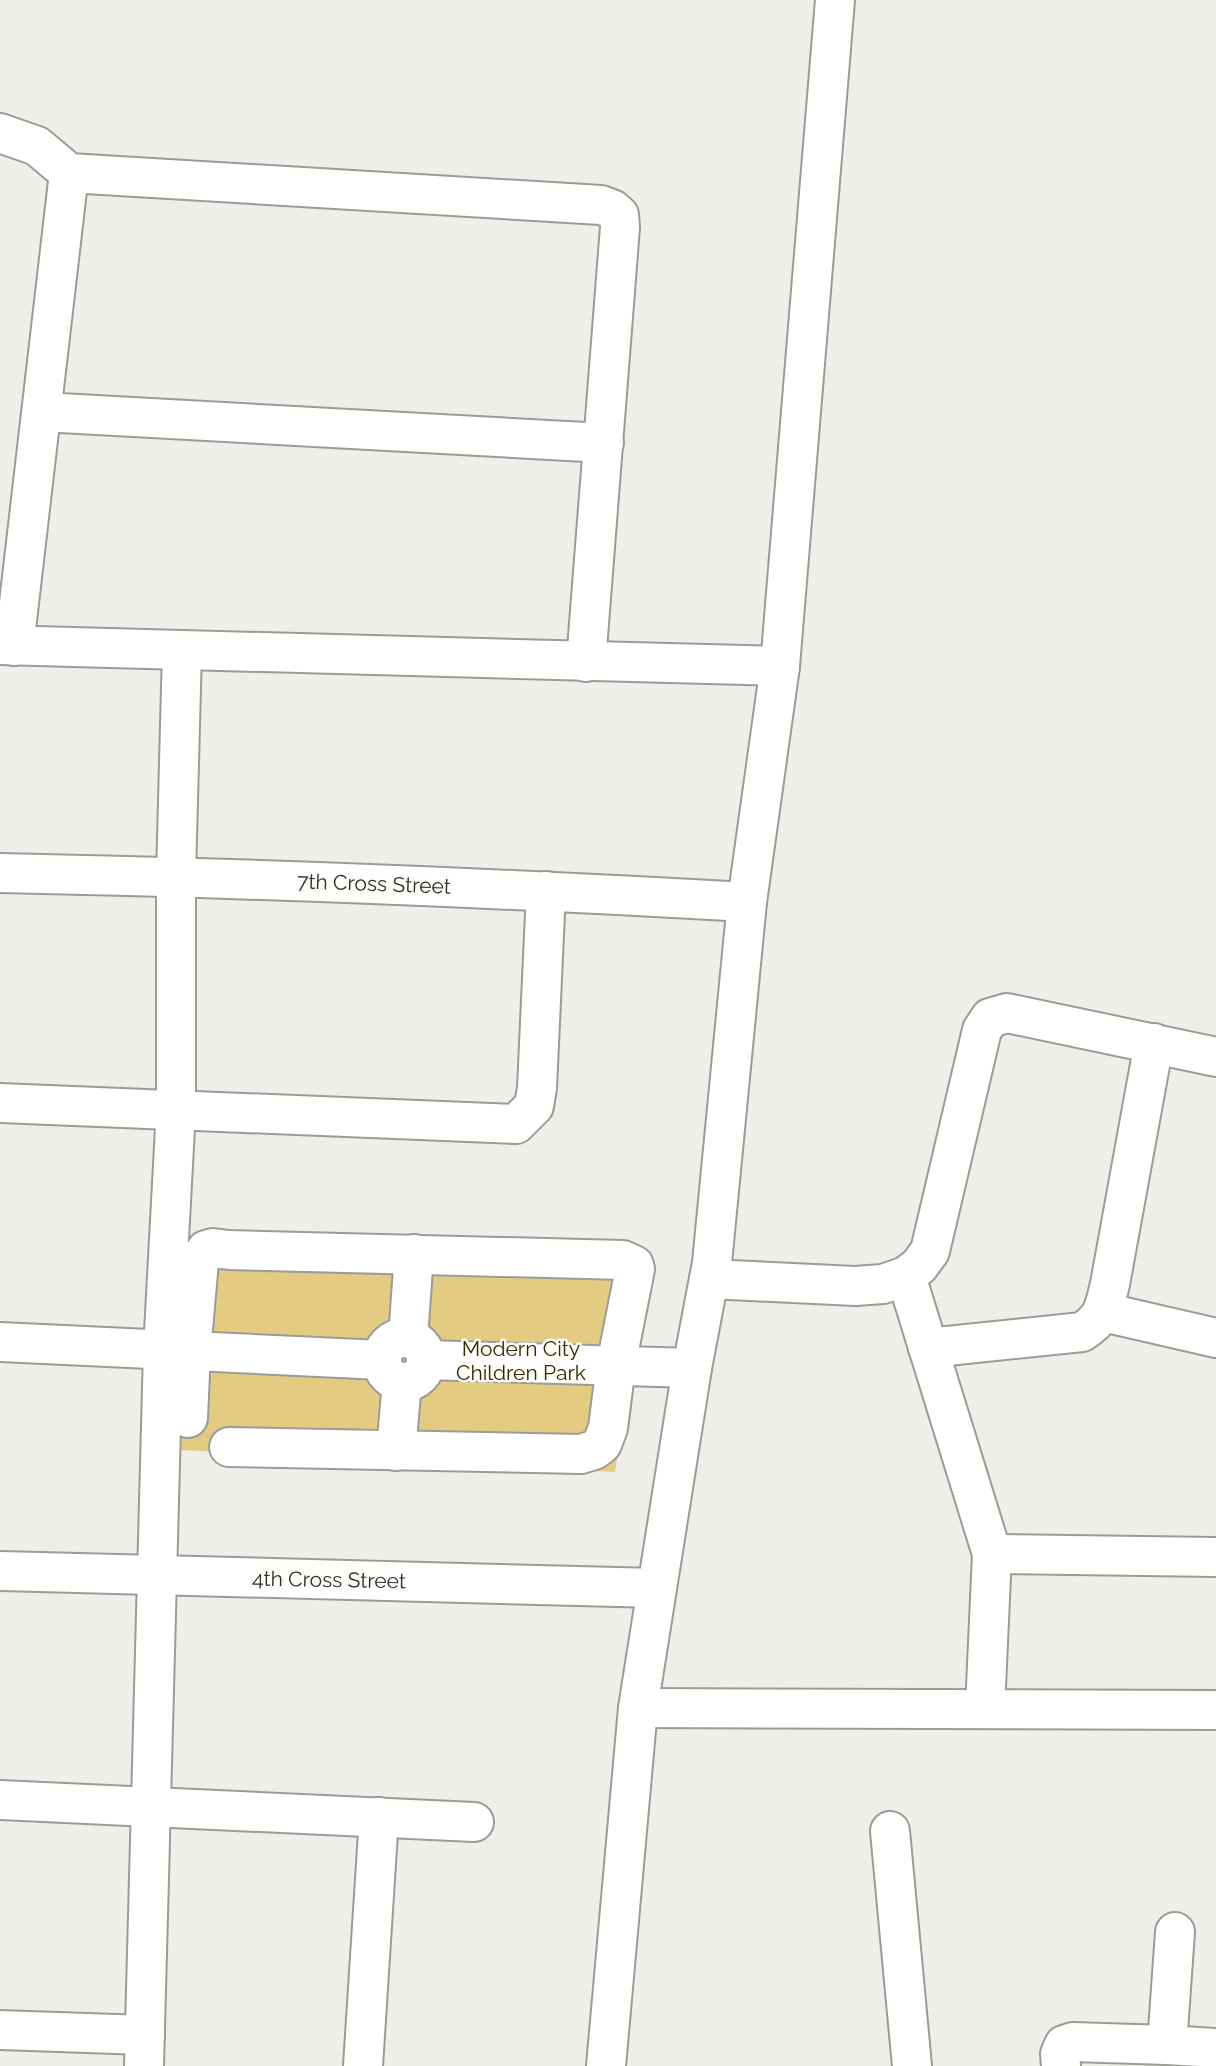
<svg xmlns="http://www.w3.org/2000/svg" width="1216" height="2066" viewBox="0 0 1216 2066" font-family="Raleway,sans-serif">
	<rect width="100%" height="100%" fill="#f0eee9"/>
	<polygon fill="#e3cb82" points="195,1246 646,1258 615,1472 180,1450"/>
	<g fill="none" stroke-linecap="round" stroke-linejoin="round">
		<g stroke="#9d9b97" stroke-width="42">
			<g id="minor">
				<polyline points="0,133 37,146 69,173 601,205 612,209 619,215 620,227 586,662"/>
				<polyline points="42,412 604,443"/>
				<polyline points="0,645 780,666"/>
				<polyline points="14,646 69,173"/>
				<path d="M 0,873 C 249,878 498,888 747,902"/>
				<polyline points="0,1103 516,1124 534,1106 537,1088 546,891"/>
				<polyline points="906,1276 992,1554 985,1709"/>
				<polyline points="709,1279 855,1286 883,1284 906,1276 919,1266 930,1251 982,1030 990,1018 1007,1013 1216,1057"/>
				<polyline points="1103,1312 1216,1338"/>
				<circle cx="404" cy="1360" r="22"/>
				<polyline points="408,1338 414,1254"/>
				<polyline points="0,1342 381,1360"/>
				<path d="M 928,1348 L 1082,1332 C 1104,1318 1104,1308 1110,1284 L 1154,1043"/>
				<polyline points="426,1360 692,1368"/>
				<polyline points="188,1418 191,1352 199,1261 206,1250 213,1248 229,1250 623,1260 634,1265 635,1269 616,1365 608,1428 602,1444 594,1450 581,1454 229,1447"/>
				<polyline points="396,1451 402,1382"/>
				<polyline points="992,1554 1216,1557"/>
				<polyline points="0,1571 657,1588"/>
				<polyline points="638,1708 1216,1710"/>
				<polyline points="0,1800 474,1822"/>
				<polyline points="890,1831 912,2066"/>
				<polyline points="0,2030 145,2035"/>
				<polyline points="1167,2045 1216,2048"/>
				<polyline points="144,2066 163,1351 176,1109 176,876 182,650"/>
				<polyline points="363,2066 379,1817"/>
				<polyline points="606,2066 638,1708 692,1368 712,1263 747,902 780,666 835,0"/>
				<polyline points="1061,2066 1060,2054 1064,2045 1073,2042 1167,2045 1175,1932"/>
			</g>
		</g>
		<use href="#minor" stroke="#fff" stroke-width="38"/>
	</g>
	<g text-anchor="middle" stroke-width="5" stroke-linejoin="round" paint-order="stroke">
		<g font-size="21" fill="#30302e" stroke="#fdfcf7">
			<text transform="translate(374 884) rotate(2)" y="7">7th Cross Street</text>
			<text transform="translate(329 1580) rotate(1)" y="7">4th Cross Street</text>
		</g>
		<g font-size="21" fill="#342905" stroke="#fdfcf7">
			<text x="521" y="1356">Modern City<tspan x="521" dy="24">Children Park</tspan></text>
		</g>
	</g>
</svg>
